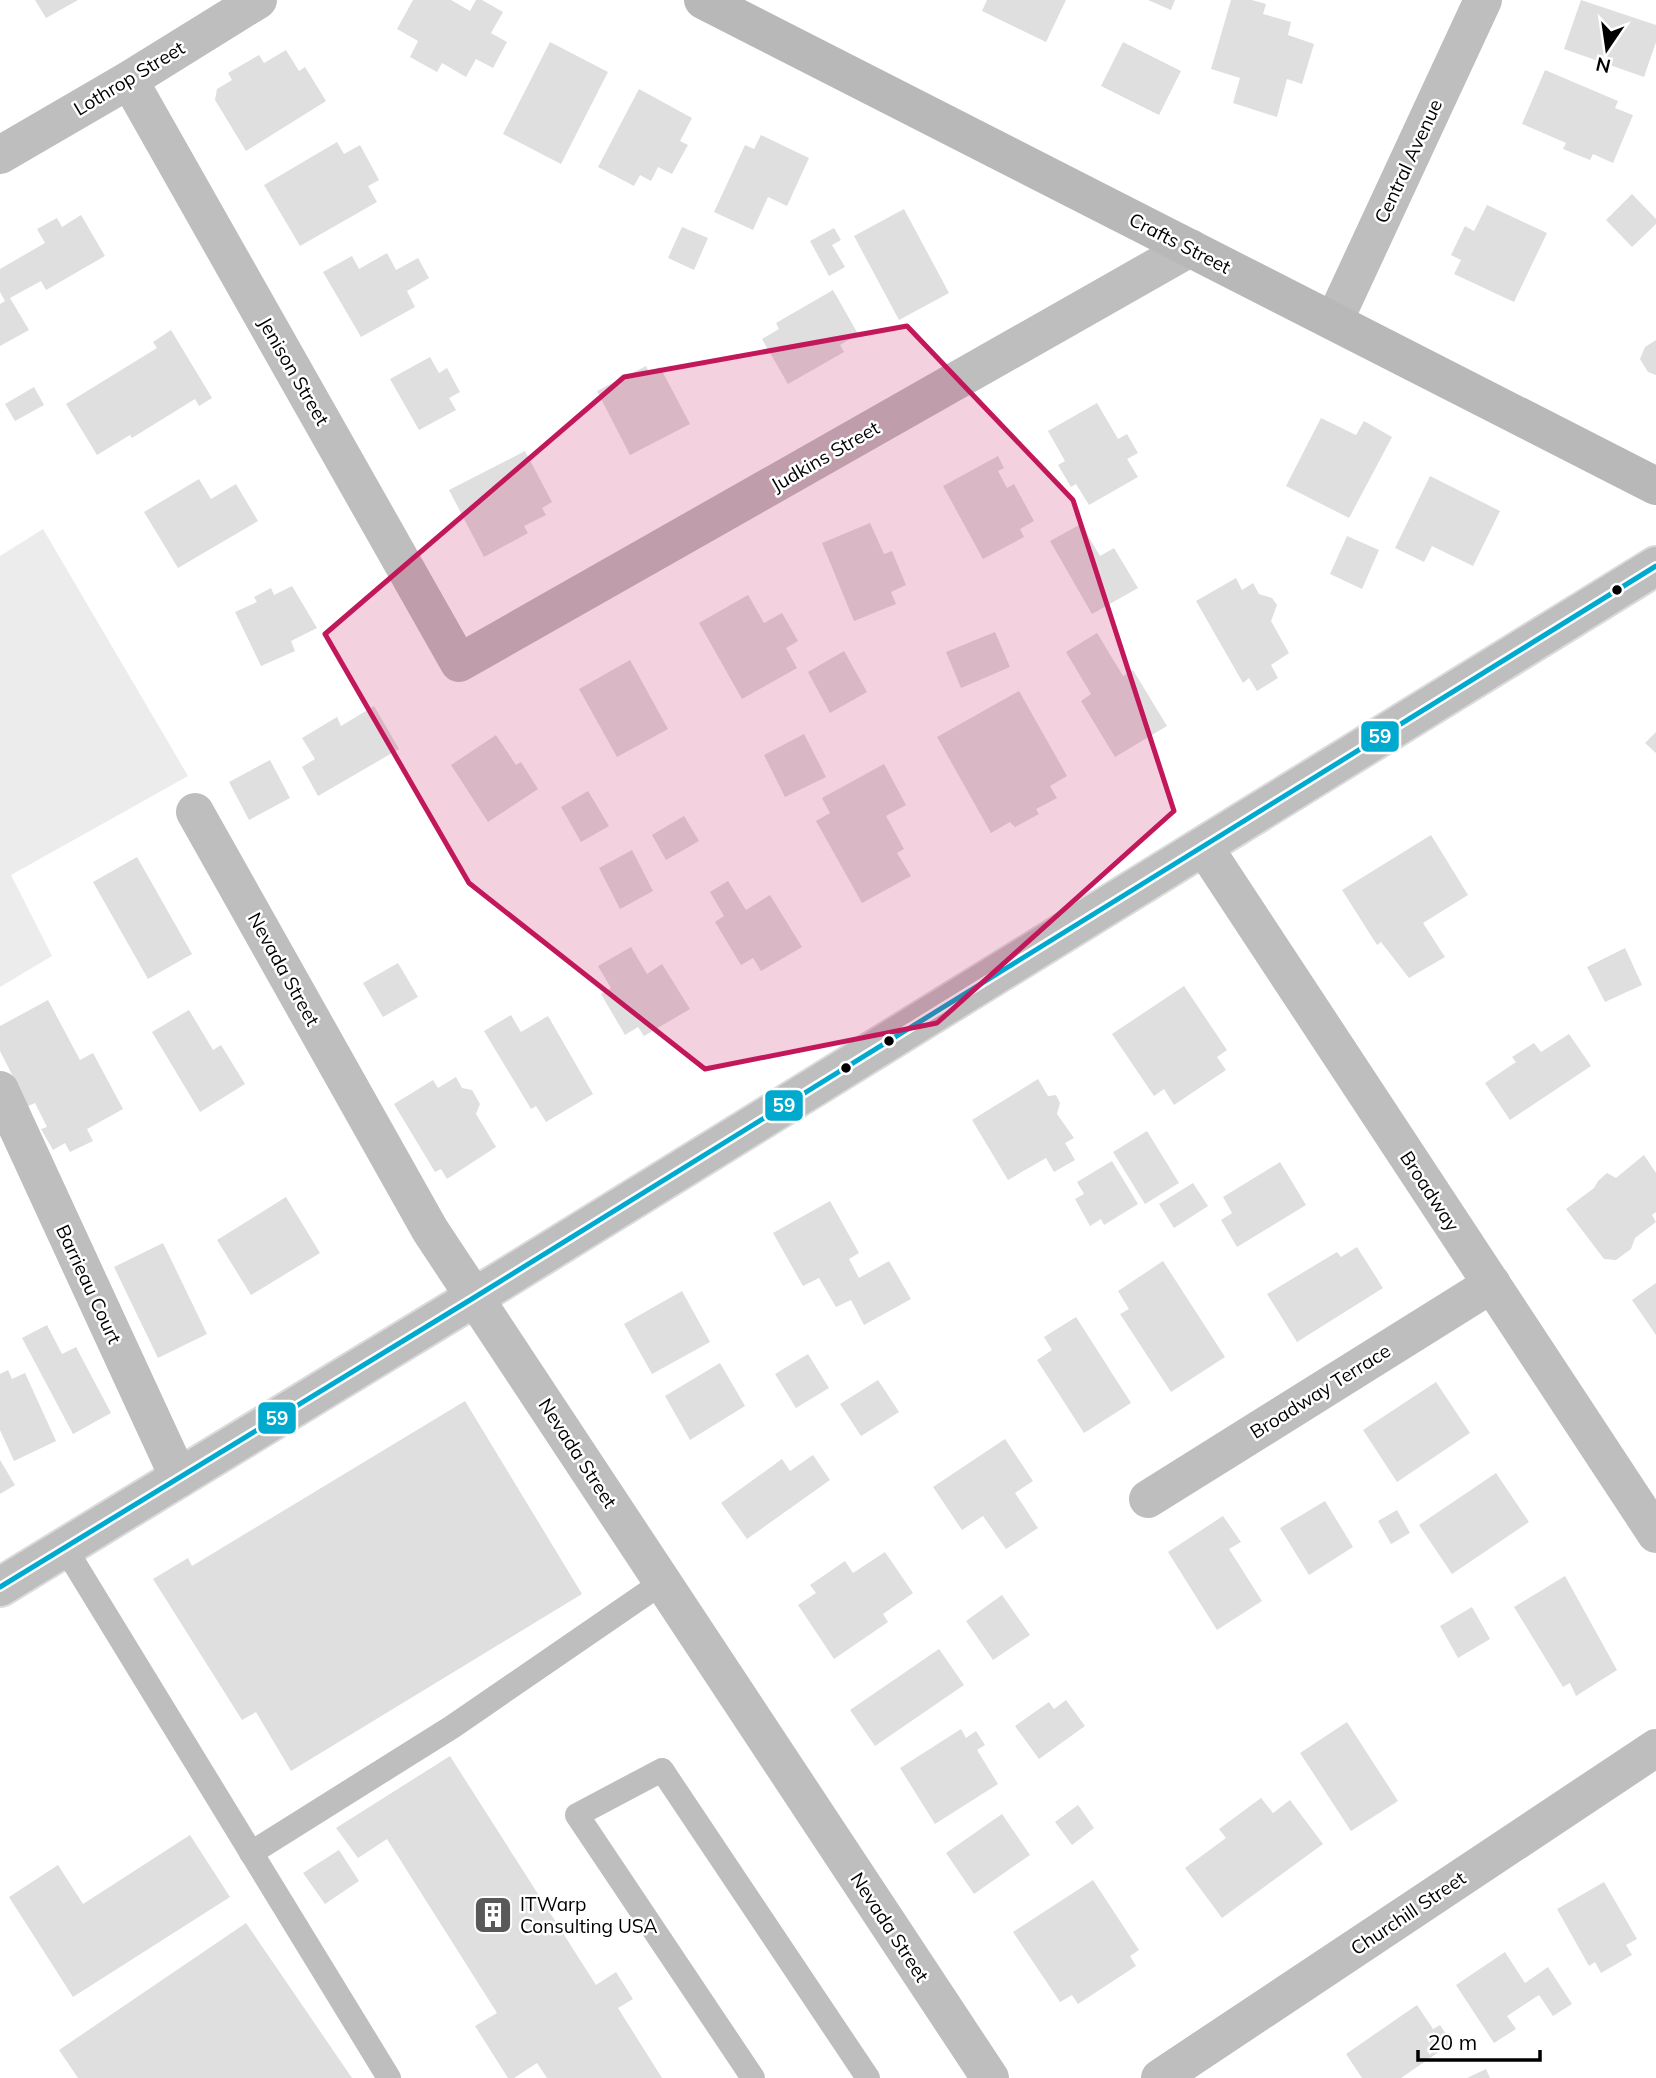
<svg xmlns="http://www.w3.org/2000/svg" width="1656" height="2078" viewBox="0 0 1656 2078" font-family="Mulish,sans-serif">
	<rect width="100%" height="100%" fill="#fff"/>
	<polygon fill="#ececec" points="43,529 188,776 11,875 52,956 0,987 0,556"/>
	<g fill="#dfdfdf">
		<polygon points="35,0 78,0 46,18"/>
		<polygon points="413,0 451,0 470,11 476,0 482,0 503,12 491,33 507,42 493,68 476,59 466,77 442,63 437,72 410,57 418,41 397,29"/>
		<polygon points="987,0 1066,0 1046,42 982,11"/>
		<polygon points="1148,0 1175,0 1171,10"/>
		<polygon points="1231,0 1252,0 1266,4 1263,14 1291,22 1288,35 1314,44 1302,84 1287,79 1277,117 1233,103 1240,78 1211,69"/>
		<polygon points="1581,0 1656,25 1656,42 1644,77 1564,49"/>
		<polygon points="550,42 608,72 561,164 503,134"/>
		<polygon points="1123,42 1181,71 1159,115 1101,86"/>
		<polygon points="286,50 299,71 305,67 326,101 246,151 215,100 217,89 232,80 228,73 259,55 264,63"/>
		<polygon points="1545,70 1618,101 1615,108 1633,115 1613,163 1593,154 1590,160 1563,149 1566,143 1522,124"/>
		<polygon points="639,89 692,118 680,141 688,145 672,174 658,167 651,181 640,175 634,186 598,167"/>
		<polygon points="761,135 809,158 787,206 768,197 753,230 714,212 745,145 754,149"/>
		<polygon points="337,142 344,154 360,145 379,180 368,186 377,202 300,246 264,185"/>
		<polygon points="1632,194 1656,219 1656,224 1632,247 1606,220"/>
		<polygon points="1487,205 1547,233 1514,302 1454,274 1461,260 1451,255 1465,226 1474,231"/>
		<polygon points="904,209 949,293 899,320 854,236"/>
		<polygon points="81,215 105,256 46,290 41,281 10,298 29,330 0,346 0,304 5,301 0,292 0,269 45,243 37,229 57,218 62,227"/>
		<polygon points="682,227 708,238 694,270 668,258"/>
		<polygon points="834,228 841,240 832,245 845,267 829,276 810,241"/>
		<polygon points="387,253 396,270 418,258 429,278 407,291 415,307 361,337 323,272 352,256 359,269"/>
		<polygon points="833,290 858,334 840,345 844,352 788,384 762,339 779,329 776,323"/>
		<polygon points="171,330 212,398 199,406 195,399 132,438 130,435 97,455 66,404 157,348 153,342"/>
		<polygon points="1656,340 1656,375 1648,372 1640,359 1645,347"/>
		<polygon points="430,357 439,373 447,368 460,392 449,398 456,410 419,430 390,379"/>
		<polygon points="646,366 649,372 660,367 690,424 630,455 597,391"/>
		<polygon points="34,387 44,405 15,421 5,404"/>
		<polygon points="1097,403 1118,439 1127,434 1138,453 1127,459 1138,477 1089,505 1076,484 1071,487 1058,465 1065,461 1048,431"/>
		<polygon points="1321,418 1356,435 1364,421 1392,437 1349,518 1286,486"/>
		<polygon points="525,451 552,502 542,508 546,515 524,526 528,533 484,557 449,490"/>
		<polygon points="998,456 1004,468 998,471 1007,488 1014,484 1034,521 1020,529 1024,537 983,559 943,486"/>
		<polygon points="1430,476 1500,511 1473,566 1432,546 1424,562 1395,548"/>
		<polygon points="199,479 211,499 236,484 258,521 178,568 144,512"/>
		<polygon points="870,523 884,554 892,551 906,585 891,592 896,604 854,621 822,543"/>
		<polygon points="1081,524 1100,556 1114,548 1138,588 1092,614 1050,541"/>
		<polygon points="1347,536 1379,550 1362,589 1330,574"/>
		<polygon points="1236,578 1242,590 1253,583 1259,594 1272,598 1277,605 1271,621 1289,653 1271,665 1278,678 1257,691 1249,678 1243,683 1196,601"/>
		<polygon points="292,586 317,628 291,641 295,651 261,666 235,612 257,602 254,597 271,588 274,595"/>
		<polygon points="748,595 764,623 782,613 798,641 786,648 797,668 742,699 699,623"/>
		<polygon points="995,632 1010,667 961,688 946,652"/>
		<polygon points="1097,633 1123,676 1133,670 1167,726 1115,757 1081,701 1091,694 1066,652"/>
		<polygon points="844,651 867,692 830,713 808,672"/>
		<polygon points="630,660 668,729 617,757 579,689"/>
		<polygon points="1019,691 1067,776 1050,786 1057,798 1036,809 1039,814 1015,827 1010,822 991,833 937,737"/>
		<polygon points="374,706 399,749 318,796 302,767 315,759 302,738 337,717 341,726"/>
		<polygon points="1656,732 1656,753 1645,743"/>
		<polygon points="804,734 826,777 785,797 764,755"/>
		<polygon points="496,735 516,765 521,762 538,789 488,822 451,765"/>
		<polygon points="270,760 290,798 249,820 229,782"/>
		<polygon points="884,764 906,805 886,816 904,849 897,853 911,876 862,903 816,821 830,813 822,798"/>
		<polygon points="588,791 609,826 581,842 561,807"/>
		<polygon points="684,816 699,841 666,860 652,835"/>
		<polygon points="1431,835 1468,895 1423,923 1445,957 1409,978 1381,942 1377,945 1342,890"/>
		<polygon points="632,850 653,891 620,909 599,868"/>
		<polygon points="137,857 192,954 148,979 93,882"/>
		<polygon points="728,881 746,910 770,895 802,947 761,971 753,958 741,965 715,922 724,916 710,892"/>
		<polygon points="631,947 647,974 662,964 690,1009 644,1036 638,1027 625,1035 601,994 611,988 598,966"/>
		<polygon points="1625,948 1642,985 1605,1002 1587,967"/>
		<polygon points="398,963 418,997 383,1017 363,983"/>
		<polygon points="1184,986 1227,1050 1217,1057 1226,1070 1174,1105 1164,1089 1154,1096 1112,1034"/>
		<polygon points="48,1000 80,1060 93,1053 123,1109 87,1129 93,1141 70,1152 65,1143 53,1150 41,1129 47,1127 35,1103 28,1106 0,1051 0,1026"/>
		<polygon points="189,1010 213,1050 221,1045 245,1084 200,1112 152,1032"/>
		<polygon points="511,1015 521,1032 548,1016 593,1094 546,1122 536,1106 531,1109 484,1031"/>
		<polygon points="1569,1034 1591,1066 1510,1120 1485,1083 1516,1062 1512,1057 1534,1043 1541,1052"/>
		<polygon points="456,1077 462,1088 472,1090 480,1104 476,1114 496,1147 447,1179 441,1169 435,1172 394,1104 433,1080 438,1088"/>
		<polygon points="1038,1079 1048,1096 1056,1095 1060,1103 1057,1114 1074,1138 1065,1143 1075,1160 1054,1172 1046,1158 1008,1180 972,1120"/>
		<polygon points="1147,1131 1179,1183 1145,1204 1113,1152"/>
		<polygon points="1644,1155 1656,1173 1656,1212 1652,1215 1656,1222 1635,1238 1631,1249 1616,1260 1604,1259 1566,1209 1594,1188 1598,1181 1607,1173 1616,1178"/>
		<polygon points="1112,1161 1138,1204 1104,1225 1101,1219 1090,1226 1075,1199 1084,1194 1077,1182"/>
		<polygon points="1280,1162 1306,1205 1237,1247 1221,1220 1232,1213 1223,1197"/>
		<polygon points="1193,1183 1208,1206 1174,1228 1159,1204"/>
		<polygon points="286,1197 320,1253 251,1295 217,1240"/>
		<polygon points="830,1201 859,1253 849,1259 859,1278 889,1261 911,1299 864,1325 851,1300 836,1307 819,1278 803,1286 773,1233"/>
		<polygon points="163,1243 207,1334 158,1358 114,1267"/>
		<polygon points="1357,1247 1383,1288 1297,1342 1267,1294 1337,1252 1341,1257"/>
		<polygon points="1163,1261 1225,1357 1171,1392 1120,1314 1129,1309 1118,1291"/>
		<polygon points="1656,1283 1656,1335 1632,1300"/>
		<polygon points="682,1291 710,1342 652,1374 624,1324"/>
		<polygon points="1076,1317 1131,1403 1084,1433 1037,1360 1052,1350 1044,1337"/>
		<polygon points="47,1325 62,1354 76,1347 111,1413 73,1434 22,1338"/>
		<polygon points="808,1354 829,1388 796,1408 775,1374"/>
		<polygon points="720,1363 745,1406 690,1440 665,1396"/>
		<polygon points="8,1370 12,1379 25,1373 56,1441 14,1461 0,1430 0,1374"/>
		<polygon points="878,1380 899,1412 861,1436 840,1404"/>
		<polygon points="1436,1382 1470,1433 1397,1482 1363,1430"/>
		<polygon points="465,1401 582,1594 291,1771 256,1712 242,1720 153,1579 188,1558 192,1566"/>
		<polygon points="1005,1439 1033,1481 1015,1493 1038,1528 1006,1549 983,1516 962,1530 933,1487"/>
		<polygon points="813,1455 830,1480 747,1539 721,1503 782,1459 790,1471"/>
		<polygon points="0,1460 15,1485 0,1494"/>
		<polygon points="1496,1473 1529,1522 1452,1574 1419,1525"/>
		<polygon points="1325,1501 1353,1547 1309,1575 1280,1528"/>
		<polygon points="1397,1510 1410,1533 1391,1544 1378,1521"/>
		<polygon points="1223,1516 1241,1542 1229,1549 1262,1601 1217,1630 1168,1552"/>
		<polygon points="885,1552 913,1593 883,1614 888,1622 834,1659 798,1605 816,1593 810,1585 845,1561 853,1573"/>
		<polygon points="1565,1576 1617,1670 1576,1696 1570,1683 1563,1687 1514,1607"/>
		<polygon points="1002,1595 1030,1635 993,1660 966,1621"/>
		<polygon points="1472,1607 1490,1639 1458,1658 1440,1626"/>
		<polygon points="939,1649 964,1685 875,1746 850,1710"/>
		<polygon points="1066,1700 1085,1726 1039,1759 1015,1726 1049,1702 1054,1709"/>
		<polygon points="1347,1722 1398,1801 1351,1831 1300,1753"/>
		<polygon points="961,1729 966,1738 976,1731 985,1745 977,1750 998,1784 935,1824 900,1768"/>
		<polygon points="450,1756 596,1985 616,1972 633,1999 618,2008 662,2078 547,2078 537,2063 514,2078 508,2078 475,2026 497,2013 387,1839 358,1858 336,1828"/>
		<polygon points="1261,1798 1273,1813 1290,1800 1323,1844 1222,1918 1185,1868 1226,1838 1219,1829"/>
		<polygon points="1078,1805 1094,1828 1072,1845 1055,1822"/>
		<polygon points="1002,1814 1030,1855 974,1894 946,1853"/>
		<polygon points="190,1835 230,1897 73,1997 9,1897 58,1865 83,1904"/>
		<polygon points="339,1850 359,1881 325,1904 303,1873"/>
		<polygon points="1093,1880 1139,1950 1130,1956 1136,1966 1078,2004 1072,1995 1060,2002 1013,1932"/>
		<polygon points="1604,1882 1637,1939 1626,1945 1632,1955 1601,1973 1595,1962 1589,1966 1557,1909"/>
		<polygon points="246,1923 352,2078 78,2078 59,2050"/>
		<polygon points="1505,1952 1525,1983 1548,1967 1572,2004 1553,2016 1539,1995 1507,2016 1516,2029 1494,2043 1456,1985"/>
		<polygon points="1417,2005 1433,2029 1440,2025 1452,2043 1401,2078 1362,2078 1346,2054"/>
		<polygon points="1486,2069 1490,2078 1467,2078"/>
	</g>
	<g fill="none" stroke-linecap="round" stroke-linejoin="round">
		<g stroke="#dbdbdb" stroke-width="42">
			<polyline id="primary" points="0,1587 475,1297 1656,566"/>
		</g>
		<g stroke="#bebebe" stroke-width="24">
			<polyline points="65,1548 389,2078"/>
			<polyline points="251,1853 452,1727 663,1582"/>
			<polyline points="753,2078 577,1815 662,1770 868,2078"/>
		</g>
		<g stroke="#bebebe" stroke-width="38">
			<polyline points="129,80 459,663 1190,248"/>
			<polyline points="0,155 129,80 258,0"/>
			<polyline points="1334,321 1483,0"/>
			<polyline points="195,812 430,1230 990,2078"/>
			<polyline points="1204,847 1656,1534"/>
			<polyline points="0,1090 179,1478"/>
			<polyline points="1148,1499 1492,1284"/>
			<polyline points="1160,2078 1656,1748"/>
		</g>
		<polyline stroke="#b8b8b8" stroke-width="38" points="703,0 1656,486"/>
		<use href="#primary" stroke="#bebebe" stroke-width="38"/>
		<g stroke="#fff" stroke-width="10">
			<polyline id="bus-1" points="0,1587 475,1297 1656,566"/>
		</g>
		<use href="#bus-1" stroke="#00a9ce" stroke-width="5"/>
	</g>
	<path fill="#c2185b" fill-opacity="0.2" stroke="#c2185b" stroke-width="5" stroke-linejoin="round" d="M 907,326 L 1073,500 L 1174,811 L 937,1023 L 705,1069 L 469,883 L 325,634 L 624,377 Z"/>
	<defs>
		<g id="building-square" transform="scale(2.0125)"><rect x="-9" y="-9" width="18" height="18" rx="4" fill="#595959" stroke="#fff"/><path d="M-4-6H4V6H1V3H-1V6H-4ZM-2.5-4.3h1.7v1.8h-1.7ZM.8-4.3h1.7v1.8H.8ZM-2.5-1h1.7V.8h-1.7ZM.8-1h1.7V.8H.8Z" fill="#fff"/></g>
	</defs>
	<g fill-rule="evenodd">
		<use href="#building-square" x="493" y="1915"/>
	</g>
	<g fill="#000" stroke="#fff" stroke-width="2.5">
		<circle cx="1617" cy="590" r="6"/>
		<circle cx="889" cy="1041" r="6"/>
		<circle cx="846" cy="1068" r="6"/>
	</g>
	<g text-anchor="middle" stroke-width="5" stroke-linejoin="round" paint-order="stroke">
		<g font-size="19" fill="#000" stroke="#fff">
			<text transform="translate(129 78) rotate(-31)" y="7">Lothrop Street</text>
			<text transform="translate(1408 161) rotate(-65)" y="7">Central Avenue</text>
			<text transform="translate(1180 243) rotate(27)" y="7">Crafts Street</text>
			<text transform="translate(294 371) rotate(60)" y="7">Jenison Street</text>
			<text transform="translate(825 456) rotate(-30)" y="7">Judkins Street</text>
			<text transform="translate(284 969) rotate(61)" y="7">Nevada Street</text>
			<text transform="translate(1430 1191) rotate(57)" y="7">Broadway</text>
			<text transform="translate(89 1284) rotate(65)" y="7">Barrieau Court</text>
			<text transform="translate(1320 1391) rotate(-32)" y="7">Broadway Terrace</text>
			<text transform="translate(578 1453) rotate(57)" y="7">Nevada Street</text>
			<text transform="translate(1408 1913) rotate(-34)" y="7">Churchill Street</text>
			<text transform="translate(890 1927) rotate(57)" y="7">Nevada Street</text>
		</g>
		<g font-size="19" fill="#000" stroke="#fff" text-anchor="start">
			<text x="520" y="1911">ITWarp<tspan x="520" dy="22">Consulting USA</tspan></text>
		</g>
	</g>
	<g stroke="#fff" stroke-width="2.5">
		<rect x="1360" y="720" width="40" height="33" rx="7" fill="#00a9ce"/>
		<rect x="764" y="1089" width="40" height="33" rx="7" fill="#00a9ce"/>
		<rect x="257" y="1401" width="40" height="34" rx="7" fill="#00a9ce"/>
	</g>
	<g font-size="19" text-anchor="middle" font-weight="bold" fill="#fff">
		<text x="1380" y="743">59</text>
		<text x="784" y="1112">59</text>
		<text x="277" y="1425">59</text>
	</g>
	<g transform="translate(1607 49) rotate(193)" stroke="#ffffff" stroke-width="5" paint-order="stroke">
	<path d="M0-5L12 26L0 18L-12 26Z" fill="#000000"/>
	<text y="-10" font-size="19" font-weight="bold" text-anchor="middle" fill="#000000">N</text>
	</g>
	<path d="M1418 2050v10h122v-10" fill="none" stroke="#000000" stroke-width="3.5"/>
	<text x="1428" y="2050" font-size="21" fill="#000000" stroke="#ffffff" stroke-width="5" paint-order="stroke">20 m</text>
</svg>
